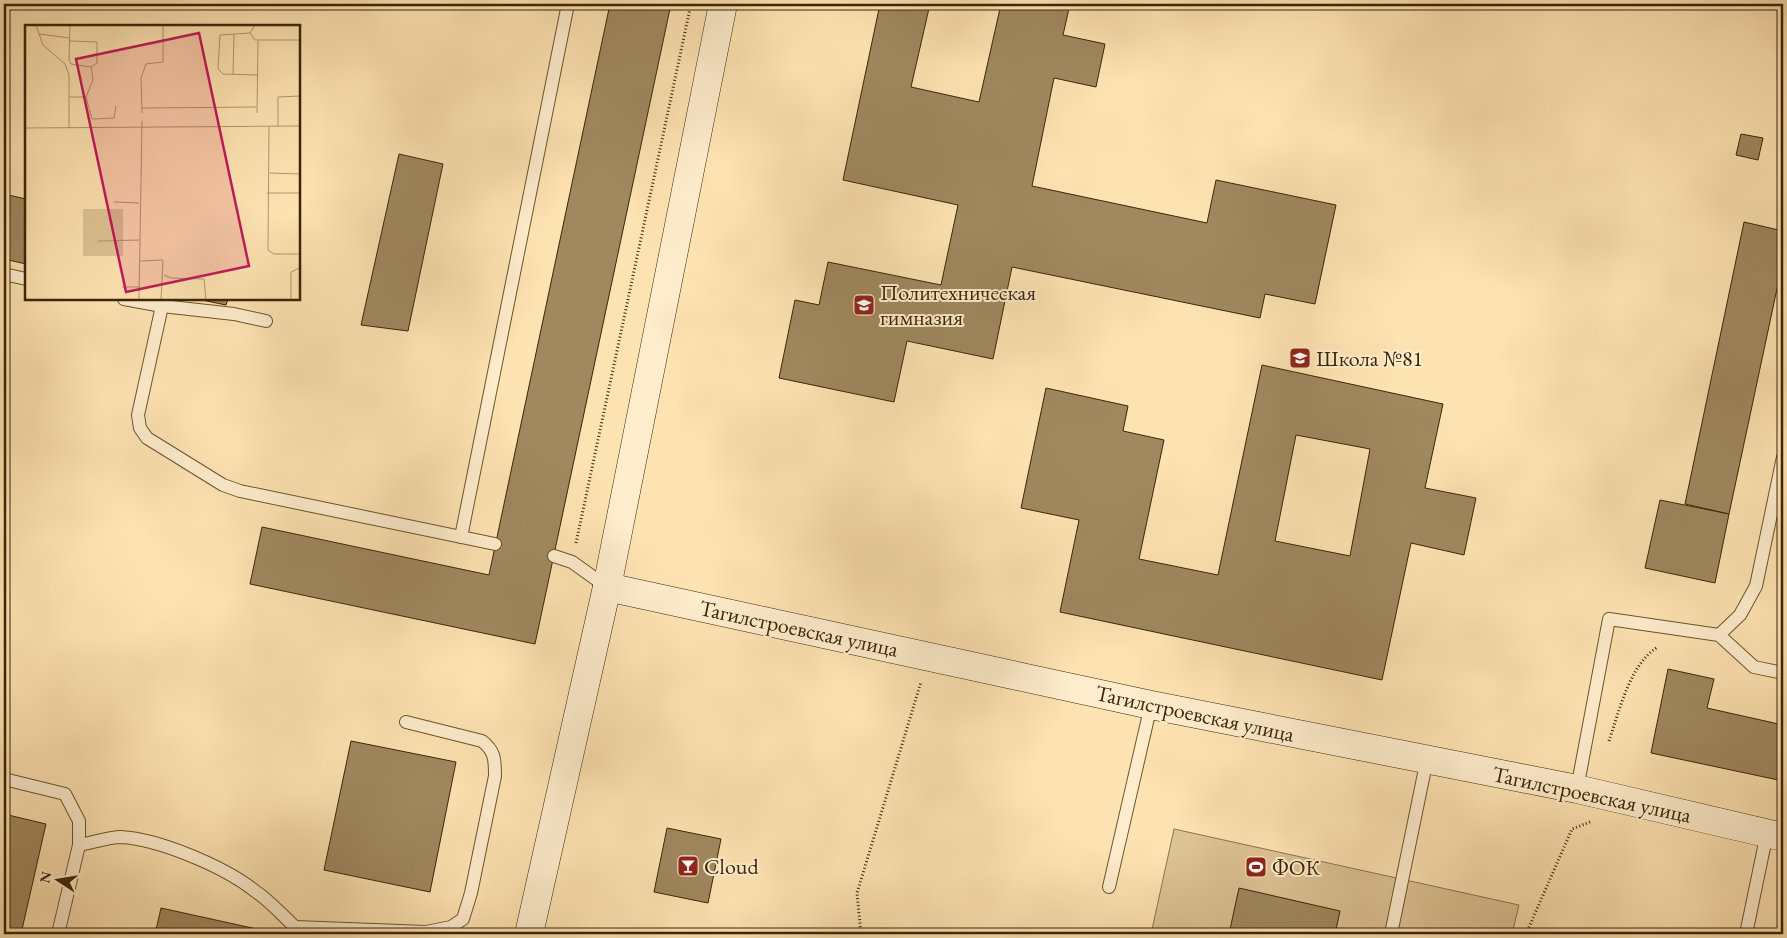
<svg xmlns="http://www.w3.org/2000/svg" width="1787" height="938" viewBox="0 0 1787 938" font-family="'EB Garamond',serif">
	<rect width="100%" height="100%" fill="#fee3b2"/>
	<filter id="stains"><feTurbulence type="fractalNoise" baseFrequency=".004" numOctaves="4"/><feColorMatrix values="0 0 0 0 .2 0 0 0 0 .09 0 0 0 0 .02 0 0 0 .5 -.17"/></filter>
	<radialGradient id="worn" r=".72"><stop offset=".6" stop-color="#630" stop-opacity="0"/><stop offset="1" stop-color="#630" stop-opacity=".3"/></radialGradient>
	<polygon fill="#ddc395" stroke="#8c744d" points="1174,829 1519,905 1512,934 1151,934"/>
	<g fill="#a0885f" stroke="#3b2505" fill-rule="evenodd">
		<polygon points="610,4 671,4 535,644 250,584 262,527 489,575"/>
		<polygon points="880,4 930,4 911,87 979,102 1001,4 1070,4 1063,35 1105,44 1096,87 1054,78 1032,186 1207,223 1216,180 1336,205 1315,304 1265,294 1260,318 1012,267 993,359 907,341 894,402 779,378 795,300 819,305 828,262 941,285 958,205 843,180"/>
		<polygon points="1741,134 1763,138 1758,160 1736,155"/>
		<polygon points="399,154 443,164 408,331 361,325"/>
		<polygon points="4,194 26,199 26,264 4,259"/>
		<polygon points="1744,222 1783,231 1783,285 1778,284 1729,514 1685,504"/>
		<polygon points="197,299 228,299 226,305"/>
		<path d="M 1262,365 L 1443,404 L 1425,488 L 1476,498 L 1464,555 L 1411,543 L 1382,680 L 1060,612 L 1079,520 L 1021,508 L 1046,388 L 1128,406 L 1123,431 L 1164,440 L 1139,559 L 1218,575 ZM 1296,435 L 1370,449 L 1350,556 L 1275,541 Z"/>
		<polygon points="1660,500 1729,514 1715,583 1645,568"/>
		<polygon points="1668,669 1714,679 1707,708 1783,725 1783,781 1651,753"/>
		<polygon points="351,741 456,762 430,892 324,870"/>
		<polygon points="4,814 46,824 21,934 4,934"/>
		<polygon points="667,828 721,839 708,903 654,892"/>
		<polygon points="1239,888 1340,911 1335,934 1229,934"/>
		<polygon points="161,908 275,933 274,934 155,934"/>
	</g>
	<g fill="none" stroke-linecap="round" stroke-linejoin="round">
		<g stroke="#6c5430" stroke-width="14">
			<g id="lane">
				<polyline points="4,274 26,279"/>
				<polyline points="124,299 162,306 138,415 140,428 147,438 223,485 240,491 495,544"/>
				<polyline points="162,306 234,314 266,321"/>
				<polyline points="461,537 568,4"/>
				<polyline points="554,556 572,562 607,587"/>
				<polyline points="1719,635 1740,615 1756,586 1783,457"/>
				<polyline points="4,779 65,794 79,821 79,845 58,934"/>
				<polyline points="1577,789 1609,619 1719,635 1754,667 1783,673"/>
				<path d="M 79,845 C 92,843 108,837 121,837 C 159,839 225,867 255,891 C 270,901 282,915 295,927"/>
				<polyline points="1109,887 1151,705"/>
				<path d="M 294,934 L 295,927 L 426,932 L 451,927 L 463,919 L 471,893 L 495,776 C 495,760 495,751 482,741 L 406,722"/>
				<polyline points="1391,934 1427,759"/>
				<polyline points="1746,934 1767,833"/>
			</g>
		</g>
		<g stroke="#3b2505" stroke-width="29">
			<g id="secondary">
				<polyline points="607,587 1151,705 1577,789 1783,837"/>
				<polyline points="529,934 607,587 723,4"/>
			</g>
		</g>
		<g stroke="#3b2505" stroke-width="3" stroke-dasharray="1 2.5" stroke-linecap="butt">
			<polyline points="576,543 691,4"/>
			<path d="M 1609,741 C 1619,712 1630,663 1658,647"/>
			<polyline points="861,934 857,893 921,682"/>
			<polyline points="1526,934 1572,829 1590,822"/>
		</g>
		<use href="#lane" stroke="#feedcd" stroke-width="12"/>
		<use href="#secondary" stroke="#feedcd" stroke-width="28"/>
	</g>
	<defs>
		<g id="school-square" transform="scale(1.125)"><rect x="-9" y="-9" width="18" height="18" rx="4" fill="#8f2418" stroke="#feedcd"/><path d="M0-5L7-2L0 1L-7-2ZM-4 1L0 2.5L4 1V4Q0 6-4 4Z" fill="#fff"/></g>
		<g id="bar-square" transform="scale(1.125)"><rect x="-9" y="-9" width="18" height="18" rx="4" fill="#8f2418" stroke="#feedcd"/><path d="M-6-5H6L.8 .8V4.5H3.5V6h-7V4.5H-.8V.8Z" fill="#fff"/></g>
		<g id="stadium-square" transform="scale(1.125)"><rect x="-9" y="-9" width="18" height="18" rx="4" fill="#8f2418" stroke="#feedcd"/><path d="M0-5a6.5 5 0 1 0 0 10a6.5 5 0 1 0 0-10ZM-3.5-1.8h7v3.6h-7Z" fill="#fff"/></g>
	</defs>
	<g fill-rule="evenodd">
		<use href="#school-square" x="864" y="305"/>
		<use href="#school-square" x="1300" y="358"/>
		<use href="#bar-square" x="688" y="866"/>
		<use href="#stadium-square" x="1256" y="867"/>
	</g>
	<g text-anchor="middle" stroke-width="4" stroke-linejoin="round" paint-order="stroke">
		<g font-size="22" fill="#3b2505" stroke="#feedcd" text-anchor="start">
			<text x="880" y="300">Политехническая<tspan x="880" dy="25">гимназия</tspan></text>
			<text x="1316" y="366">Школа №81</text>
			<text x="704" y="874">Cloud</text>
			<text x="1272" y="875">ФОК</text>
		</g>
		<g font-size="22" fill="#3b2505" stroke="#feedcd">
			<text transform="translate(799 628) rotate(12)" y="8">Тагилстроевская улица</text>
			<text transform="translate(1195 713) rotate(12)" y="8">Тагилстроевская улица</text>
			<text transform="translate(1592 794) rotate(12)" y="8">Тагилстроевская улица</text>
		</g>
	</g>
	<g transform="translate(25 25)">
		<rect width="275" height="275" fill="#fee3b2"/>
		<path d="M 58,184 L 98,184 L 98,231 L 58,231 Z" fill="#ddc395"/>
		<path fill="none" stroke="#b0976d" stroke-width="1" d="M 11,0 L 18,20 L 40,39 L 44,50 L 44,103M 230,0 L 225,8 L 230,15 L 275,15M 225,8 L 195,10 L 193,44 L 198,49 L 233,50M 14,9 L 45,13M 45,16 L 72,17 L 72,38 L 66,42 L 46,39 L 44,35 L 45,0M 208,50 L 209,9M 44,72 L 61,72 L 67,94 L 89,93 L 91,81M 61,72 L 68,55 L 66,42M 117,83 L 231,82M 117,88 L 116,53 L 121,39 L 138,37 L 138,0M 232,88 L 233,16M 253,101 L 253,72 L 275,71M 244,102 L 243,225 L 249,229 L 275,229M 0,103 L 275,101M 245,148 L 275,149M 242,168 L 275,168M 89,177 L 114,178M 73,216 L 114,215M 115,236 L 138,235 L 136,275M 139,250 L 146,253 L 179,254 L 181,275M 97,262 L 114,262M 114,275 L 117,96M 266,275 L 266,247 L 275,243"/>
		<path fill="#c2185b" fill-opacity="0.15" stroke="#c2185b" stroke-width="2.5" d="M 174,8 L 224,241 L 101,267 L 51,34 Z"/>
		<rect width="275" height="275" fill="none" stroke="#3b2505" stroke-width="2.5"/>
	</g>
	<rect width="1787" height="938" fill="none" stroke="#fee3b2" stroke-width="20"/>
	<rect x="5" y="5" width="1777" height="928" fill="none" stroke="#3b2505" stroke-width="2.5"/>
	<rect x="10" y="10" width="1767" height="918" fill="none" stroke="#3b2505"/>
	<g transform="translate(58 880) rotate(282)" stroke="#feedcd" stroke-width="4" paint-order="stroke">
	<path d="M0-4L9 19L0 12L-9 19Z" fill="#3b2505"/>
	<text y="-8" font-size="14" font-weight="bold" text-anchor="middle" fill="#3b2505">N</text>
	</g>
	<rect width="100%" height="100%" filter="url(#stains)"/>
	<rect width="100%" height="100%" fill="url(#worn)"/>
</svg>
